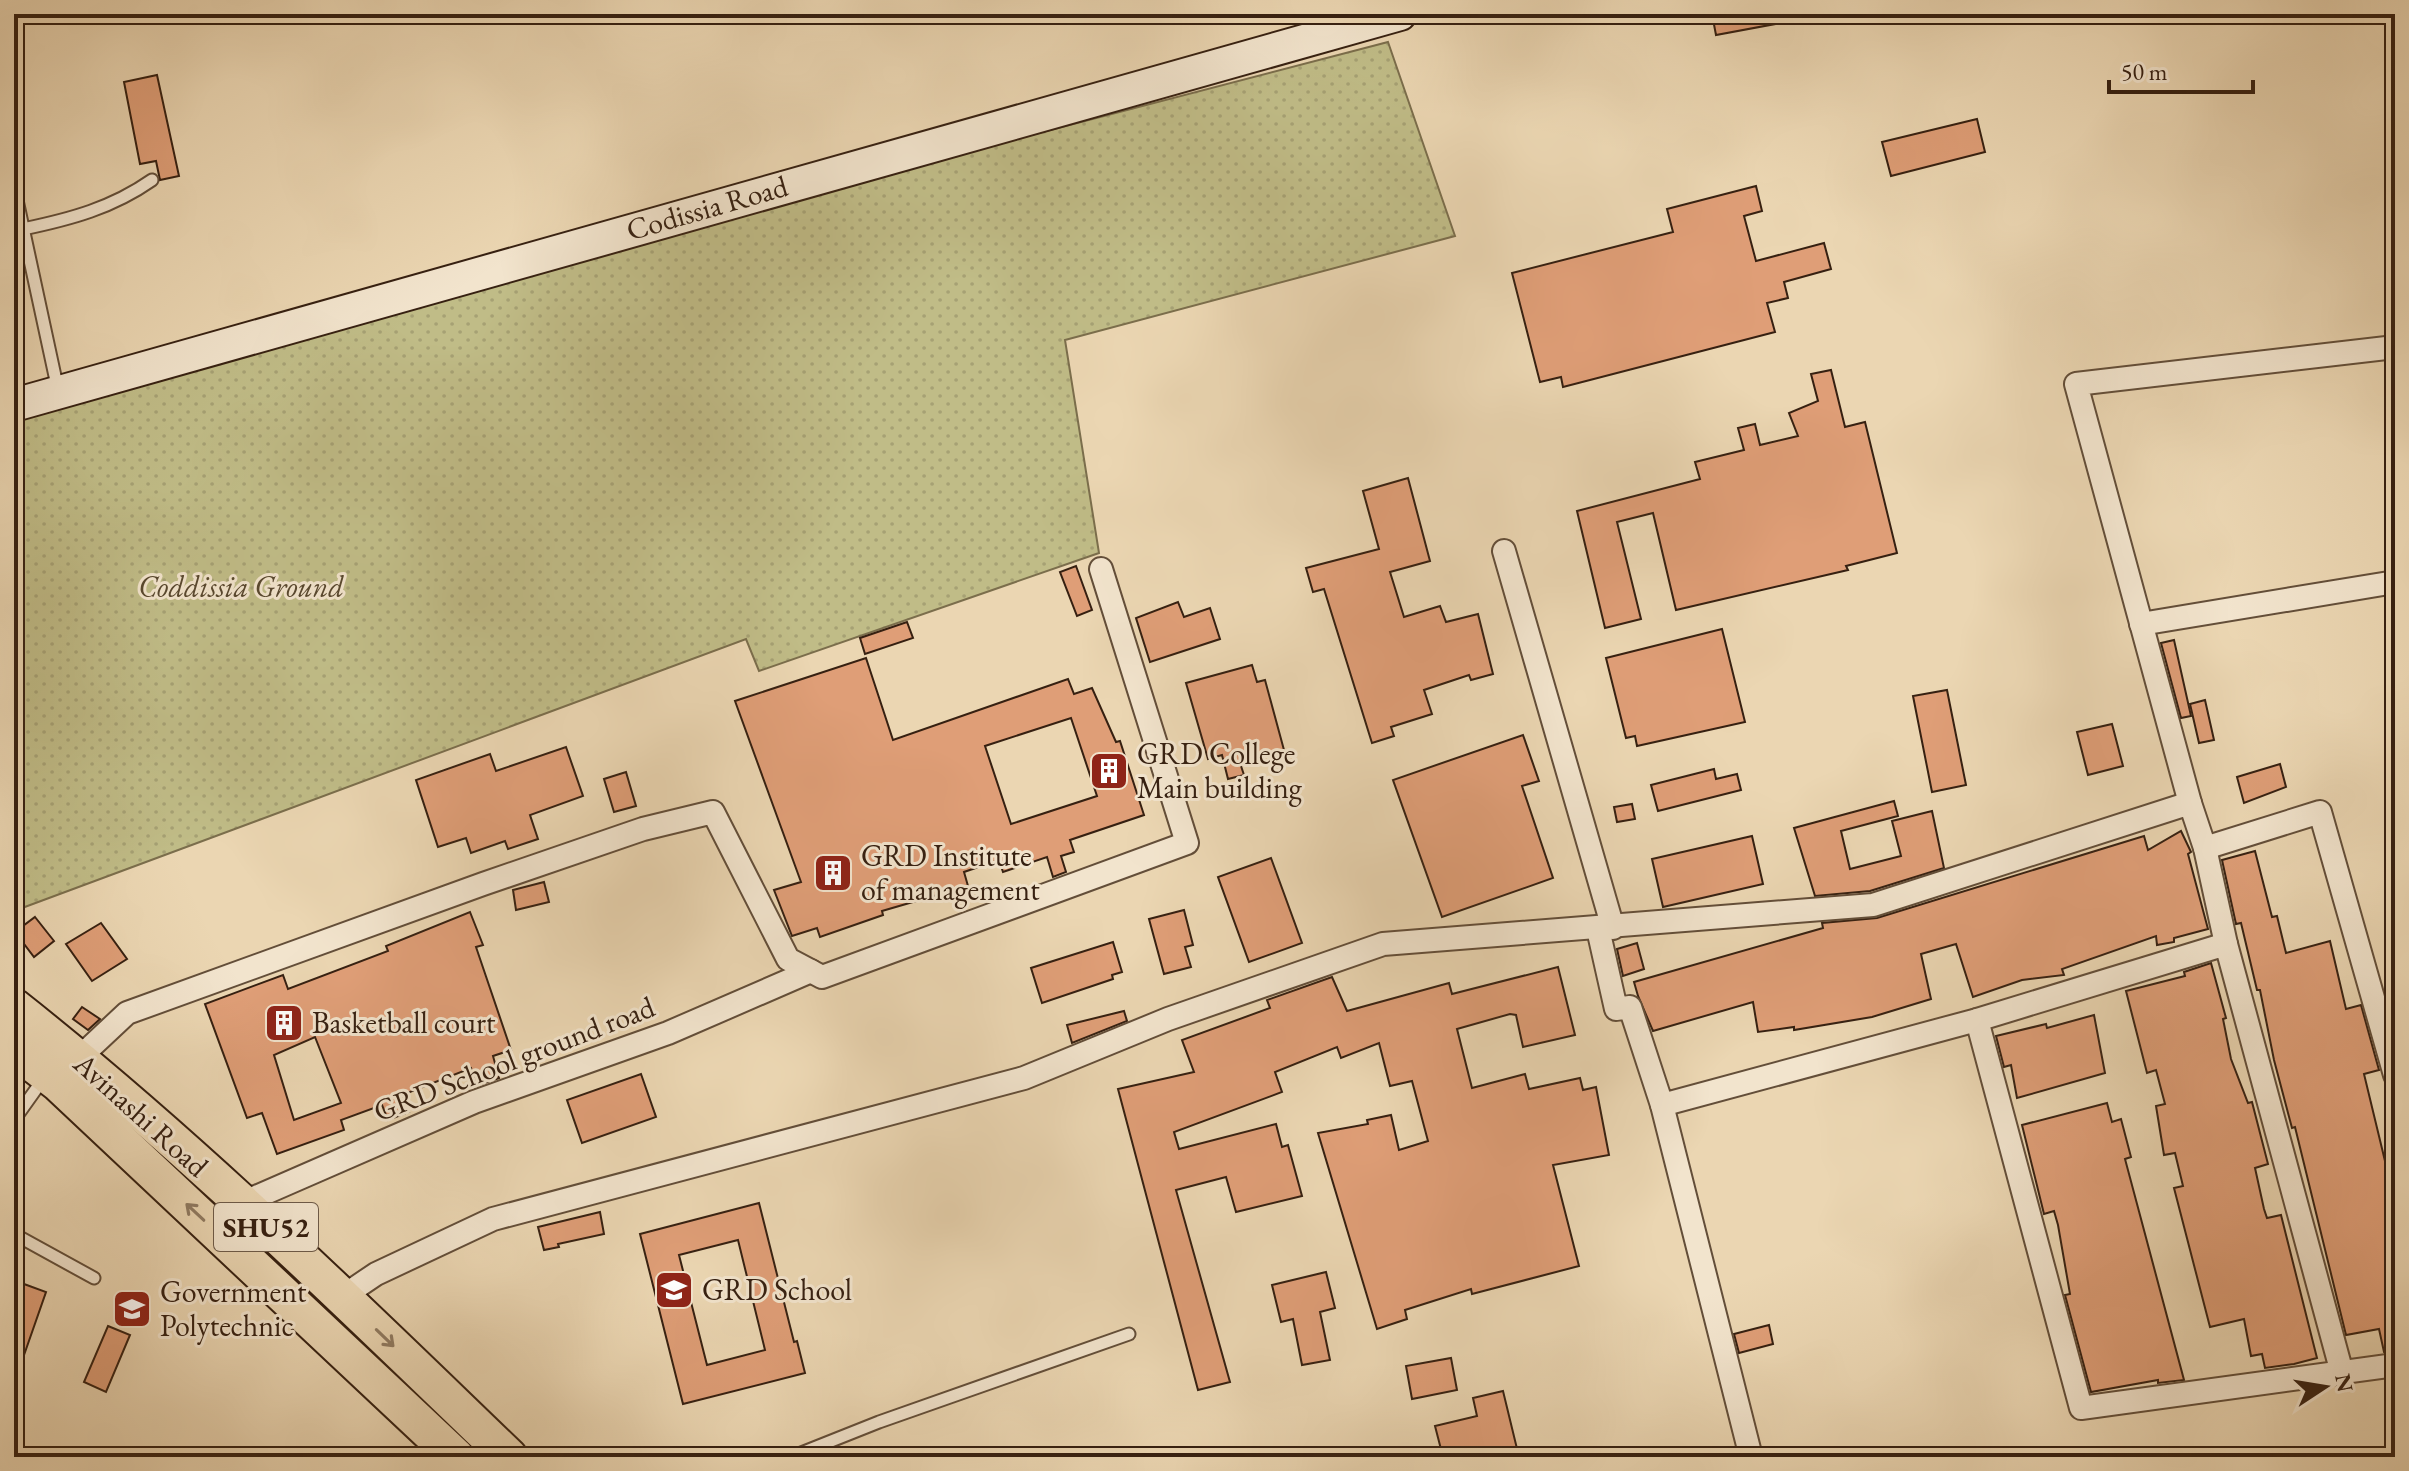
<svg xmlns="http://www.w3.org/2000/svg" width="2409" height="1471" viewBox="0 0 2409 1471" font-family="'EB Garamond',serif">
	<defs>
		<pattern id="park-dots" width="8" height="8" patternUnits="userSpaceOnUse" patternTransform="scale(2)"><rect width="8" height="8" fill="#c0bc87"/><path d="M2 2h.1M6 6h.1" fill="none" stroke="#a6a174" stroke-width="1.8" stroke-linecap="round"/></pattern>
	</defs>
	<rect width="100%" height="100%" fill="#ebd6b2"/>
	<filter id="stains"><feTurbulence type="fractalNoise" baseFrequency=".0025" numOctaves="4"/><feColorMatrix values="0 0 0 0 .2 0 0 0 0 .09 0 0 0 0 .02 0 0 0 .5 -.17"/></filter>
	<radialGradient id="worn" r=".72"><stop offset=".6" stop-color="#630" stop-opacity="0"/><stop offset="1" stop-color="#630" stop-opacity=".3"/></radialGradient>
	<polygon fill="url(#park-dots)" stroke="#7b6e4c" stroke-width="2" points="1388,42 1455,236 1065,340 1099,553 759,671 746,639 14,911 14,418 813,192"/>
	<g fill="#df9e77" stroke="#362011" stroke-width="2" fill-rule="evenodd">
		<polygon points="1712,14 1786,14 1786,22 1716,35"/>
		<polygon points="157,75 179,176 160,180 156,161 140,164 124,82"/>
		<polygon points="1977,119 1985,152 1891,176 1882,142"/>
		<polygon points="1756,186 1762,211 1744,216 1756,261 1824,243 1831,269 1784,282 1788,298 1767,303 1775,332 1563,387 1561,377 1540,382 1512,273 1673,232 1667,209"/>
		<polygon points="1831,370 1845,427 1865,422 1897,553 1846,566 1848,570 1676,610 1653,513 1617,522 1641,619 1605,628 1577,511 1700,479 1695,462 1744,450 1738,428 1755,424 1760,445 1798,436 1789,413 1818,401 1811,374"/>
		<polygon points="1408,478 1430,561 1390,572 1404,617 1440,606 1446,622 1478,614 1493,674 1471,680 1469,675 1424,690 1432,714 1391,727 1394,736 1372,743 1324,589 1313,592 1306,568 1379,549 1363,491"/>
		<polygon points="1076,566 1092,610 1077,616 1060,572"/>
		<polygon points="1178,602 1184,617 1210,608 1220,639 1150,662 1136,618"/>
		<polygon points="907,622 913,638 865,654 860,638"/>
		<polygon points="1722,629 1745,722 1637,746 1635,736 1626,738 1606,658"/>
		<polygon points="2174,640 2191,716 2181,718 2161,643"/>
		<path d="M 866,658 L 893,740 L 1068,679 L 1074,694 L 1092,688 L 1116,742 L 1120,741 L 1144,815 L 1070,840 L 1074,852 L 1061,856 L 1066,872 L 1053,877 L 1047,857 L 1003,872 L 999,860 L 964,872 L 968,886 L 882,911 L 883,915 L 820,937 L 817,928 L 792,936 L 774,890 L 801,882 L 735,701 ZM 1071,718 L 1097,796 L 1011,824 L 985,746 Z"/>
		<polygon points="1252,665 1257,682 1265,680 1284,750 1240,763 1244,775 1228,779 1222,755 1208,759 1186,683"/>
		<polygon points="1947,690 1966,785 1932,792 1913,696"/>
		<polygon points="2205,700 2214,740 2199,743 2190,704"/>
		<polygon points="2112,724 2123,766 2088,775 2077,732"/>
		<polygon points="1523,735 1539,781 1522,786 1553,878 1442,917 1393,780"/>
		<polygon points="566,747 583,796 530,815 538,839 508,849 505,841 471,853 466,838 438,847 416,780 490,754 496,771"/>
		<polygon points="2280,764 2286,787 2244,803 2237,777"/>
		<polygon points="1714,769 1716,779 1737,774 1741,790 1658,811 1651,785"/>
		<polygon points="626,772 636,806 614,812 604,779"/>
		<polygon points="1894,801 1898,816 1841,831 1850,869 1901,856 1892,821 1932,811 1944,868 1870,891 1815,896 1794,828"/>
		<polygon points="1632,804 1635,819 1617,822 1614,807"/>
		<polygon points="2181,831 2191,852 2188,854 2208,929 2174,938 2174,942 2157,945 2156,936 2062,969 2064,975 2022,980 1973,997 1956,944 1921,954 1931,999 1872,1017 1794,1030 1794,1027 1758,1032 1753,1002 1653,1031 1638,996 1634,982 1823,928 1822,923 1877,918 2144,836 2148,850"/>
		<polygon points="1752,836 1763,884 1663,907 1652,859"/>
		<polygon points="2255,851 2272,917 2277,916 2286,953 2330,941 2346,1009 2361,1005 2379,1070 2364,1074 2385,1161 2395,1158 2395,1351 2384,1352 2379,1329 2346,1335 2295,1127 2292,1128 2274,1060 2260,990 2257,990 2241,923 2236,924 2222,860"/>
		<polygon points="1271,858 1302,943 1249,962 1218,877"/>
		<polygon points="544,882 549,902 516,910 513,890"/>
		<polygon points="1184,910 1193,945 1185,947 1191,967 1164,974 1149,919"/>
		<path d="M 470,912 L 483,945 L 476,947 L 511,1050 L 493,1056 L 499,1078 L 476,1086 L 471,1068 L 402,1095 L 409,1112 L 388,1120 L 382,1105 L 341,1120 L 344,1130 L 277,1154 L 262,1113 L 247,1118 L 205,1004 L 283,975 L 288,989 L 388,951 L 386,946 ZM 315,1037 L 341,1103 L 294,1120 L 274,1055 Z"/>
		<polygon points="35,917 54,941 34,957 15,932"/>
		<polygon points="101,923 127,959 92,981 66,944"/>
		<polygon points="1113,942 1122,972 1112,975 1113,979 1042,1003 1031,968"/>
		<polygon points="1637,943 1644,969 1623,976 1617,949"/>
		<polygon points="2211,963 2226,1018 2223,1019 2231,1059 2248,1103 2252,1102 2268,1164 2255,1168 2264,1209 2267,1218 2281,1215 2317,1358 2294,1364 2265,1368 2262,1354 2251,1356 2244,1319 2210,1327 2174,1188 2183,1186 2175,1153 2164,1155 2156,1106 2165,1104 2156,1070 2147,1073 2126,991 2185,976 2184,972"/>
		<polygon points="1558,967 1575,1035 1523,1047 1516,1015 1510,1014 1457,1029 1472,1088 1525,1074 1529,1089 1580,1078 1583,1090 1596,1087 1609,1155 1553,1165 1579,1266 1472,1294 1471,1289 1405,1310 1407,1319 1377,1329 1318,1133 1368,1124 1367,1120 1391,1115 1399,1150 1428,1141 1412,1081 1390,1086 1379,1043 1341,1058 1337,1047 1275,1072 1282,1092 1174,1132 1179,1149 1276,1124 1282,1147 1288,1145 1302,1196 1236,1212 1226,1177 1176,1190 1230,1382 1198,1390 1118,1089 1194,1072 1182,1040 1270,1008 1267,1000 1332,977 1347,1011 1449,983 1452,994"/>
		<polygon points="82,1007 100,1019 88,1030 73,1019"/>
		<polygon points="1124,1011 1127,1021 1072,1043 1067,1025"/>
		<polygon points="2094,1015 2105,1073 2017,1098 2011,1065 2004,1067 1996,1036 2046,1024 2047,1028"/>
		<polygon points="641,1074 656,1117 582,1143 567,1100"/>
		<polygon points="2107,1103 2112,1122 2121,1119 2131,1157 2125,1159 2184,1380 2158,1383 2158,1380 2091,1392 2065,1295 2070,1294 2058,1225 2054,1211 2044,1214 2022,1125"/>
		<path d="M 759,1203 L 794,1342 L 797,1341 L 805,1373 L 683,1404 L 640,1234 ZM 738,1240 L 765,1350 L 707,1365 L 679,1255 Z"/>
		<polygon points="600,1212 604,1234 558,1244 559,1247 544,1250 538,1227"/>
		<polygon points="1326,1272 1335,1308 1320,1312 1330,1360 1302,1365 1293,1319 1281,1322 1272,1285"/>
		<polygon points="24,1284 46,1292 16,1378 14,1314"/>
		<polygon points="1769,1325 1773,1344 1739,1353 1734,1334"/>
		<polygon points="108,1326 130,1335 106,1392 84,1382"/>
		<polygon points="1451,1358 1457,1390 1412,1399 1406,1366"/>
		<polygon points="1503,1391 1519,1457 1443,1457 1435,1426 1477,1416 1473,1398"/>
	</g>
	<g fill="none" stroke-linecap="round" stroke-linejoin="round">
		<g stroke="#634e39" stroke-width="15">
			<g id="lane">
				<polyline points="14,186 58,390"/>
				<path d="M 23,229 C 71,219 112,208 152,180"/>
				<polyline points="14,1120 44,1078"/>
				<polyline points="14,1234 94,1278"/>
				<polyline points="791,1457 879,1422 1129,1334"/>
			</g>
		</g>
		<g stroke="#634e39" stroke-width="26">
			<g id="street">
				<polyline points="1504,551 1613,928"/>
				<polyline points="2141,624 2395,582"/>
				<polyline points="2190,803 2076,384 2395,347"/>
				<polyline points="1598,929 1616,1009 1630,1007 1662,1105 1977,1020"/>
				<polyline points="2226,944 2205,848 2320,812 2395,1075"/>
				<polyline points="79,1058 127,1013 483,884 643,829 713,812 788,959 822,977 1187,843 1101,569"/>
				<polyline points="1662,1105 1751,1457"/>
				<polyline points="240,1204 474,1102 668,1033 811,971"/>
				<polyline points="342,1297 376,1274 493,1219 1024,1078 1168,1019 1383,944 1873,905 2190,803 2205,848"/>
				<polyline points="2342,1373 2226,944 1977,1020 2081,1408 2395,1365"/>
			</g>
		</g>
		<g stroke="#362011" stroke-width="36">
			<polyline id="secondary" points="14,405 1400,14"/>
		</g>
		<g stroke="#362011" stroke-width="40">
			<g id="primary">
				<path d="M 14,1007 C 189,1145 349,1303 509,1457"/>
				<polyline points="14,1049 58,1083 456,1457"/>
			</g>
		</g>
		<use href="#lane" stroke="#f2e4cd" stroke-width="11"/>
		<use href="#street" stroke="#f2e4cd" stroke-width="22"/>
		<use href="#secondary" stroke="#f2e4cd" stroke-width="32"/>
		<use href="#primary" stroke="#ebd6b2" stroke-width="36"/>
	</g>
	<defs><path id="oneway-shaft" d="M-6 0H5M1.5-3L5.5 0L1.5 3" fill="none" stroke-width="1.6" stroke-linecap="round" stroke-linejoin="round" transform="scale(2)"/></defs>
	<g stroke="#907b62">
		<use href="#oneway-shaft" transform="translate(195 1212) rotate(-137)"/>
		<use href="#oneway-shaft" transform="translate(385 1338) rotate(44)"/>
	</g>
	<defs>
		<g id="building-square" transform="scale(2)"><rect x="-9" y="-9" width="18" height="18" rx="4" fill="#8f2418" stroke="#f2e4cd"/><path d="M-4-6H4V6H1V3H-1V6H-4ZM-2.5-4.3h1.7v1.8h-1.7ZM.8-4.3h1.7v1.8H.8ZM-2.5-1h1.7V.8h-1.7ZM.8-1h1.7V.8H.8Z" fill="#fff"/></g>
		<g id="school-square" transform="scale(2)"><rect x="-9" y="-9" width="18" height="18" rx="4" fill="#8f2418" stroke="#f2e4cd"/><path d="M0-5L7-2L0 1L-7-2ZM-4 1L0 2.5L4 1V4Q0 6-4 4Z" fill="#fff"/></g>
		<g id="university-square" transform="scale(2)"><rect x="-9" y="-9" width="18" height="18" rx="4" fill="#8f2418" stroke="#f2e4cd"/><path d="M0-5L7-2L0 1L-7-2ZM-4 1L0 2.5L4 1V4Q0 6-4 4Z" fill="#fff"/></g>
	</defs>
	<g fill-rule="evenodd">
		<use href="#building-square" x="1109" y="771"/>
		<use href="#building-square" x="833" y="873"/>
		<use href="#building-square" x="284" y="1023"/>
		<use href="#school-square" x="674" y="1290"/>
		<use href="#university-square" x="132" y="1309"/>
	</g>
	<g text-anchor="middle" stroke-width="6" stroke-linejoin="round" paint-order="stroke">
		<rect fill="#f2e4cd" stroke="#6e5b49" stroke-width="2" x="214" y="1203" width="104" height="48" rx="6"/>
		<g font-size="28" font-weight="bold" fill="#362011">
			<text x="266" y="1237">SHU52</text>
		</g>
		<g font-size="30" fill="#362011" stroke="#f2e4cd">
			<text transform="translate(707 208) rotate(-16)" y="10">Codissia Road</text>
			<text transform="translate(514 1059) rotate(-21)" y="10">GRD School ground road</text>
			<text transform="translate(141 1115) rotate(42)" y="10">Avinashi Road</text>
		</g>
		<g font-size="30" font-style="italic" fill="#58472e" stroke="#f2e4cd">
			<text x="241" y="597">Coddissia Ground</text>
		</g>
		<g font-size="30" fill="#362011" stroke="#f2e4cd" text-anchor="start">
			<text x="1137" y="764">GRD College<tspan x="1137" dy="34">Main building</tspan></text>
			<text x="861" y="866">GRD Institute<tspan x="861" dy="34">of management</tspan></text>
			<text x="312" y="1033">Basketball court</text>
			<text x="702" y="1300">GRD School</text>
			<text x="160" y="1302">Government<tspan x="160" dy="34">Polytechnic</tspan></text>
		</g>
	</g>
	<rect width="2409" height="1471" fill="none" stroke="#ebd6b2" stroke-width="48"/>
	<rect x="16" y="16" width="2377" height="1439" fill="none" stroke="#362011" stroke-width="4"/>
	<rect x="24" y="24" width="2361" height="1423" fill="none" stroke="#362011" stroke-width="2"/>
	<g transform="translate(2325 1387) rotate(78)" stroke="#f2e4cd" stroke-width="6" paint-order="stroke">
	<path d="M0-6L14 30L0 20L-14 30Z" fill="#362011"/>
	<text y="-12" font-size="22" font-weight="bold" text-anchor="middle" fill="#362011">N</text>
	</g>
	<path d="M2109 80v12h144v-12" fill="none" stroke="#362011" stroke-width="4"/>
	<text x="2121" y="80" font-size="24" fill="#362011" stroke="#f2e4cd" stroke-width="6" paint-order="stroke">50 m</text>
	<rect width="100%" height="100%" filter="url(#stains)"/>
	<rect width="100%" height="100%" fill="url(#worn)"/>
</svg>
